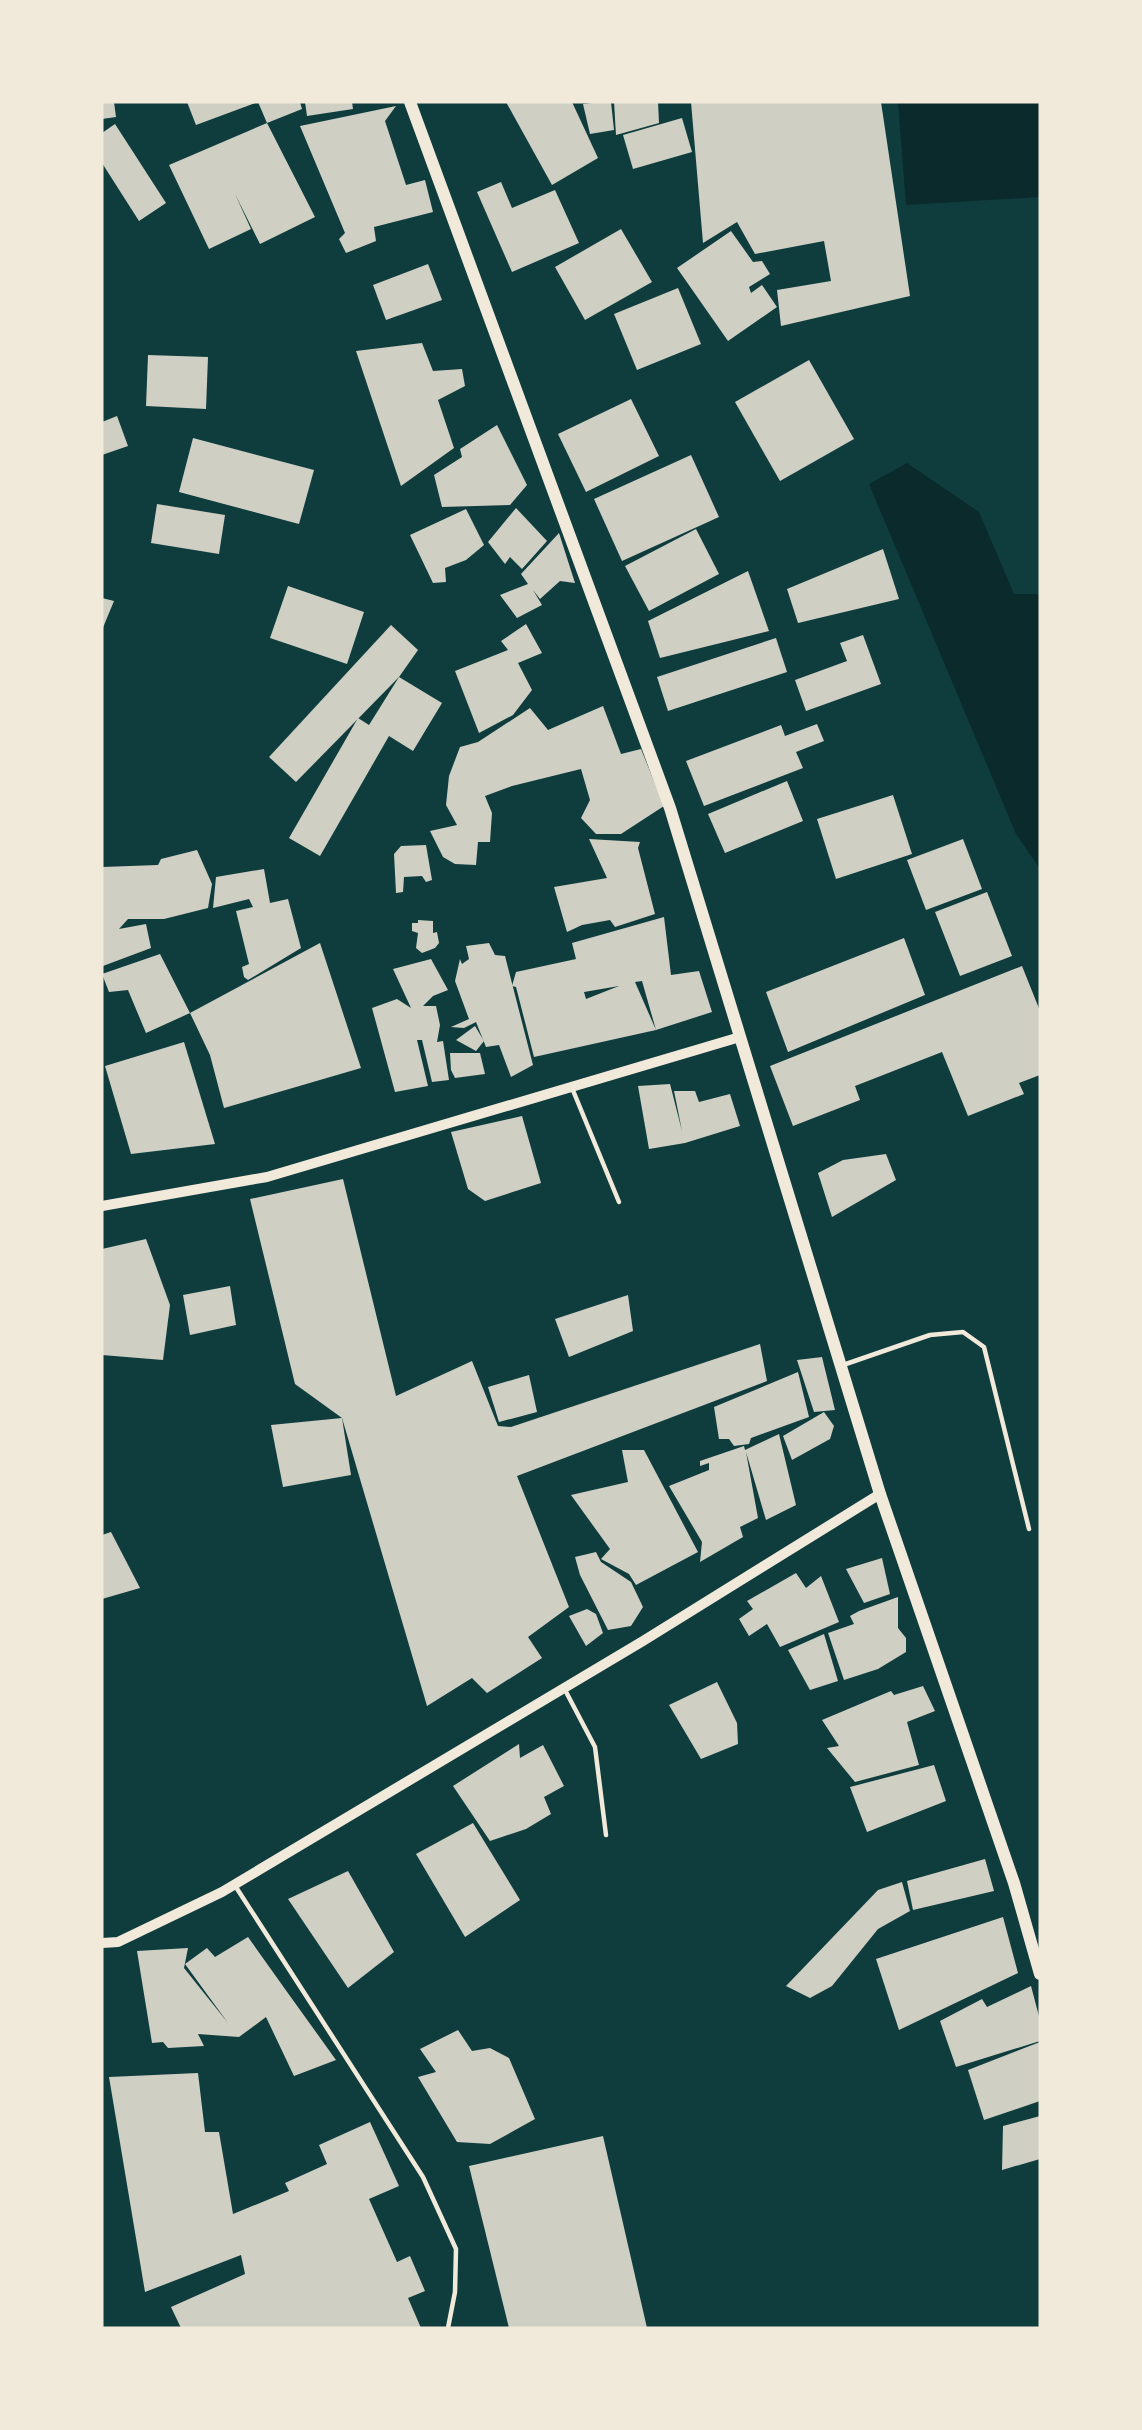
<svg xmlns="http://www.w3.org/2000/svg" width="1142" height="2430" viewBox="0 0 1142 2430" font-family="Bitter,serif">
	<rect width="100%" height="100%" fill="#0f3d3e"/>
	<g fill="#0a2a2b">
		<polygon points="898,102 1040,102 1040,197 906,205"/>
		<polygon points="907,463 979,512 1014,594 1040,594 1040,869 1016,834 869,484"/>
	</g>
	<g fill="#cfcfc3" fill-rule="evenodd">
		<polygon points="102,102 114,102 116,117 102,119"/>
		<polygon points="187,102 258,102 196,125"/>
		<polygon points="258,102 300,102 302,109 267,123"/>
		<polygon points="305,102 352,102 353,109 307,116"/>
		<polygon points="506,102 572,102 598,158 552,185"/>
		<polygon points="600,102 611,102 614,130 590,134 583,104"/>
		<polygon points="614,102 658,102 659,123 616,135"/>
		<polygon points="691,102 881,102 910,296 781,326 777,290 831,281 824,241 755,254 737,222 703,243"/>
		<polygon points="396,106 385,121 406,185 425,180 433,212 374,227 376,241 346,253 339,239 345,233 300,126"/>
		<polygon points="682,118 692,152 633,169 623,135"/>
		<polygon points="267,123 315,217 260,244 235,194 251,229 209,249 169,165"/>
		<polygon points="115,124 166,203 139,221 102,163 102,133"/>
		<polygon points="501,182 512,208 555,190 579,243 512,272 477,192"/>
		<polygon points="621,229 652,282 585,320 555,267"/>
		<polygon points="731,231 753,262 762,261 770,274 749,287 751,293 762,285 777,307 728,341 677,268"/>
		<polygon points="428,264 442,300 386,320 373,285"/>
		<polygon points="678,288 701,344 637,370 614,314"/>
		<polygon points="422,343 433,371 462,369 465,386 438,400 454,448 401,486 356,351"/>
		<polygon points="148,355 208,357 206,409 146,406"/>
		<polygon points="809,360 854,439 780,481 735,402"/>
		<polygon points="631,399 659,456 586,492 558,434"/>
		<polygon points="117,416 128,446 102,455 102,422"/>
		<polygon points="497,425 527,485 510,505 442,507 434,475 462,457 460,449"/>
		<polygon points="193,438 314,470 299,524 179,492"/>
		<polygon points="691,455 719,517 622,561 594,499"/>
		<polygon points="157,504 225,515 219,554 151,543"/>
		<polygon points="516,508 547,541 522,569 510,557 505,564 488,542"/>
		<polygon points="466,509 484,545 466,560 445,568 446,582 433,583 410,535"/>
		<polygon points="696,529 719,574 649,611 625,566"/>
		<polygon points="559,533 575,583 560,581 540,599 533,590 542,605 517,618 500,595 528,584 521,574"/>
		<polygon points="883,549 899,599 798,623 787,589"/>
		<polygon points="748,571 769,631 660,658 648,621"/>
		<polygon points="288,586 364,612 347,664 270,638"/>
		<polygon points="102,598 114,601 102,630"/>
		<polygon points="526,624 542,653 518,663 532,690 513,715 479,733 455,671 508,650 501,641"/>
		<polygon points="391,625 418,650 399,677 296,782 269,757"/>
		<polygon points="863,635 881,684 806,711 795,680 847,661 840,643"/>
		<polygon points="776,638 787,672 668,711 657,677"/>
		<polygon points="399,677 442,703 413,751 389,736 320,856 289,838 358,718 369,725"/>
		<polygon points="603,706 621,754 641,749 664,806 621,834 596,834 581,818 590,800 581,769 512,786 485,796 492,813 490,842 478,842 476,865 455,864 443,857 430,831 457,825 446,805 449,776 460,747 478,742 530,708 548,730"/>
		<polygon points="817,724 824,741 796,752 803,768 704,806 686,761 781,725 785,736"/>
		<polygon points="787,781 803,821 725,853 708,814"/>
		<polygon points="893,795 912,854 836,879 817,819"/>
		<polygon points="589,839 640,842 638,848 655,914 615,927 610,920 582,925 567,932 554,887 607,878"/>
		<polygon points="963,839 982,889 926,910 907,860"/>
		<polygon points="426,845 432,880 426,882 422,876 404,877 403,892 396,893 394,854 401,846"/>
		<polygon points="197,850 212,884 208,908 164,919 128,919 119,929 146,924 151,948 103,966 102,867 158,865 161,859"/>
		<polygon points="264,869 270,903 288,899 301,948 248,980 244,977 242,967 249,964 236,911 253,907 249,899 213,908 216,877"/>
		<polygon points="987,892 1012,956 960,976 935,912"/>
		<path d="M 664,917 L 671,975 L 699,971 L 712,1012 L 656,1030 L 534,1057 L 516,987 L 512,986 L 516,972 L 576,959 L 572,943 ZM 642,981 L 656,1030 L 635,982 ZM 619,986 L 586,999 L 584,992 Z"/>
		<polygon points="418,920 433,921 433,933 437,932 439,943 435,948 422,953 416,948 418,933 412,931 412,923 418,923"/>
		<polygon points="904,938 925,995 788,1052 766,992"/>
		<polygon points="320,943 361,1068 224,1108 210,1055 190,1013"/>
		<polygon points="489,943 495,955 505,956 533,1065 511,1077 499,1045 486,1047 476,1022 464,1028 451,1027 469,1019 455,981 460,959 462,964 469,959 466,946"/>
		<polygon points="160,954 190,1013 146,1033 128,990 109,992 102,974"/>
		<polygon points="431,959 448,990 433,996 423,1006 436,1006 440,1025 437,1042 443,1041 449,1080 432,1082 422,1040 417,1040 428,1086 395,1092 372,1008 397,999 411,1008 393,969"/>
		<polygon points="1022,966 1040,1011 1040,1075 1019,1083 1024,1094 968,1116 942,1052 855,1086 860,1100 793,1126 770,1066"/>
		<polygon points="475,1026 484,1041 476,1051 456,1040"/>
		<polygon points="184,1042 215,1144 131,1154 105,1066"/>
		<polygon points="450,1053 480,1053 485,1074 455,1078 451,1070"/>
		<polygon points="670,1084 682,1131 674,1091 695,1091 699,1102 730,1094 740,1126 685,1143 649,1149 638,1086"/>
		<polygon points="522,1116 541,1183 485,1201 468,1189 451,1132"/>
		<polygon points="886,1154 896,1180 832,1217 818,1173 843,1160"/>
		<polygon points="343,1179 396,1396 472,1361 498,1426 511,1427 760,1344 767,1381 517,1476 569,1607 528,1637 542,1658 487,1693 472,1678 427,1706 342,1418 295,1384 250,1199"/>
		<polygon points="146,1239 170,1305 163,1360 102,1355 102,1249"/>
		<polygon points="230,1286 236,1325 190,1335 183,1295"/>
		<polygon points="628,1295 633,1331 569,1357 555,1319"/>
		<polygon points="822,1357 835,1410 814,1412 797,1360"/>
		<polygon points="798,1372 809,1417 751,1438 749,1444 734,1446 729,1439 719,1439 714,1407"/>
		<polygon points="529,1375 537,1412 499,1422 488,1387"/>
		<polygon points="824,1412 834,1426 830,1439 792,1460 783,1436"/>
		<polygon points="342,1418 351,1475 283,1487 271,1425"/>
		<polygon points="779,1434 796,1505 766,1520 746,1452 758,1518 740,1527 743,1537 700,1562 702,1542 669,1486 709,1470 709,1463 700,1466 700,1461 744,1446 745,1450"/>
		<polygon points="622,1450 644,1450 698,1552 636,1585 629,1574 601,1559 610,1549 571,1495 628,1482"/>
		<polygon points="111,1532 140,1588 102,1599 102,1535"/>
		<polygon points="596,1552 601,1562 631,1582 643,1607 631,1626 608,1630 580,1575 575,1557"/>
		<polygon points="882,1558 890,1594 864,1603 846,1569"/>
		<polygon points="796,1573 806,1588 821,1576 839,1622 780,1647 767,1624 749,1636 739,1619 753,1609 747,1601"/>
		<polygon points="898,1597 898,1628 906,1638 906,1652 878,1669 844,1680 828,1633 854,1624 850,1616 859,1611"/>
		<polygon points="587,1609 596,1614 603,1633 586,1646 569,1616"/>
		<polygon points="824,1634 838,1681 810,1690 788,1650"/>
		<polygon points="717,1682 737,1723 738,1744 701,1759 669,1705"/>
		<polygon points="923,1686 935,1711 907,1722 919,1765 855,1782 827,1748 839,1746 822,1720 891,1691 894,1695"/>
		<polygon points="519,1744 520,1758 543,1745 564,1786 544,1797 551,1814 526,1829 490,1841 453,1786"/>
		<polygon points="934,1765 946,1801 867,1832 850,1787"/>
		<polygon points="473,1823 520,1900 465,1937 416,1854"/>
		<polygon points="985,1859 994,1891 913,1910 907,1881"/>
		<polygon points="348,1871 394,1952 348,1988 288,1899"/>
		<polygon points="902,1882 910,1911 878,1929 832,1986 810,1998 786,1986 878,1890"/>
		<polygon points="1003,1917 1018,1973 899,2030 876,1959"/>
		<polygon points="248,1937 285,1989 336,2060 294,2076 266,2017 239,2037 198,2034 204,2046 168,2048 163,2042 152,2043 137,1951 188,1948 184,1968 228,2023 185,1964 207,1948 215,1957"/>
		<polygon points="1031,1986 1040,2020 1040,2041 956,2067 940,2021 982,1999 987,2007"/>
		<polygon points="458,2030 472,2051 490,2048 509,2058 535,2119 490,2144 457,2142 418,2077 436,2072 420,2049"/>
		<polygon points="1040,2042 1040,2101 984,2120 968,2070"/>
		<polygon points="198,2073 205,2132 219,2132 233,2214 289,2191 285,2183 327,2164 319,2145 370,2122 399,2186 369,2199 397,2262 410,2256 425,2291 408,2298 421,2328 181,2328 171,2307 245,2274 241,2255 145,2292 109,2077"/>
		<polygon points="1040,2116 1040,2159 1002,2170 1003,2126"/>
		<polygon points="603,2136 647,2328 509,2328 469,2166"/>
	</g>
	<g fill="none" stroke-linecap="round" stroke-linejoin="round">
		<g stroke="#f1e9da" stroke-width="4.5">
			<polyline points="572,1088 619,1202"/>
			<polyline points="843,1365 930,1335 963,1332 984,1347 1029,1529"/>
			<polyline points="564,1688 595,1747 606,1835"/>
			<polyline points="234,1884 423,2177 456,2249 455,2292 448,2328"/>
		</g>
		<g stroke="#f1e9da" stroke-width="10">
			<polyline points="102,1206 267,1177 740,1037"/>
			<polyline points="102,1943 118,1942 222,1892 643,1641 880,1494"/>
		</g>
		<polyline stroke="#f1e9da" stroke-width="12" points="410,102 670,808 880,1494 1014,1883 1040,1974"/>
	</g>
	<rect width="1142" height="2430" fill="none" stroke="#f1e9da" stroke-width="207"/>
</svg>
